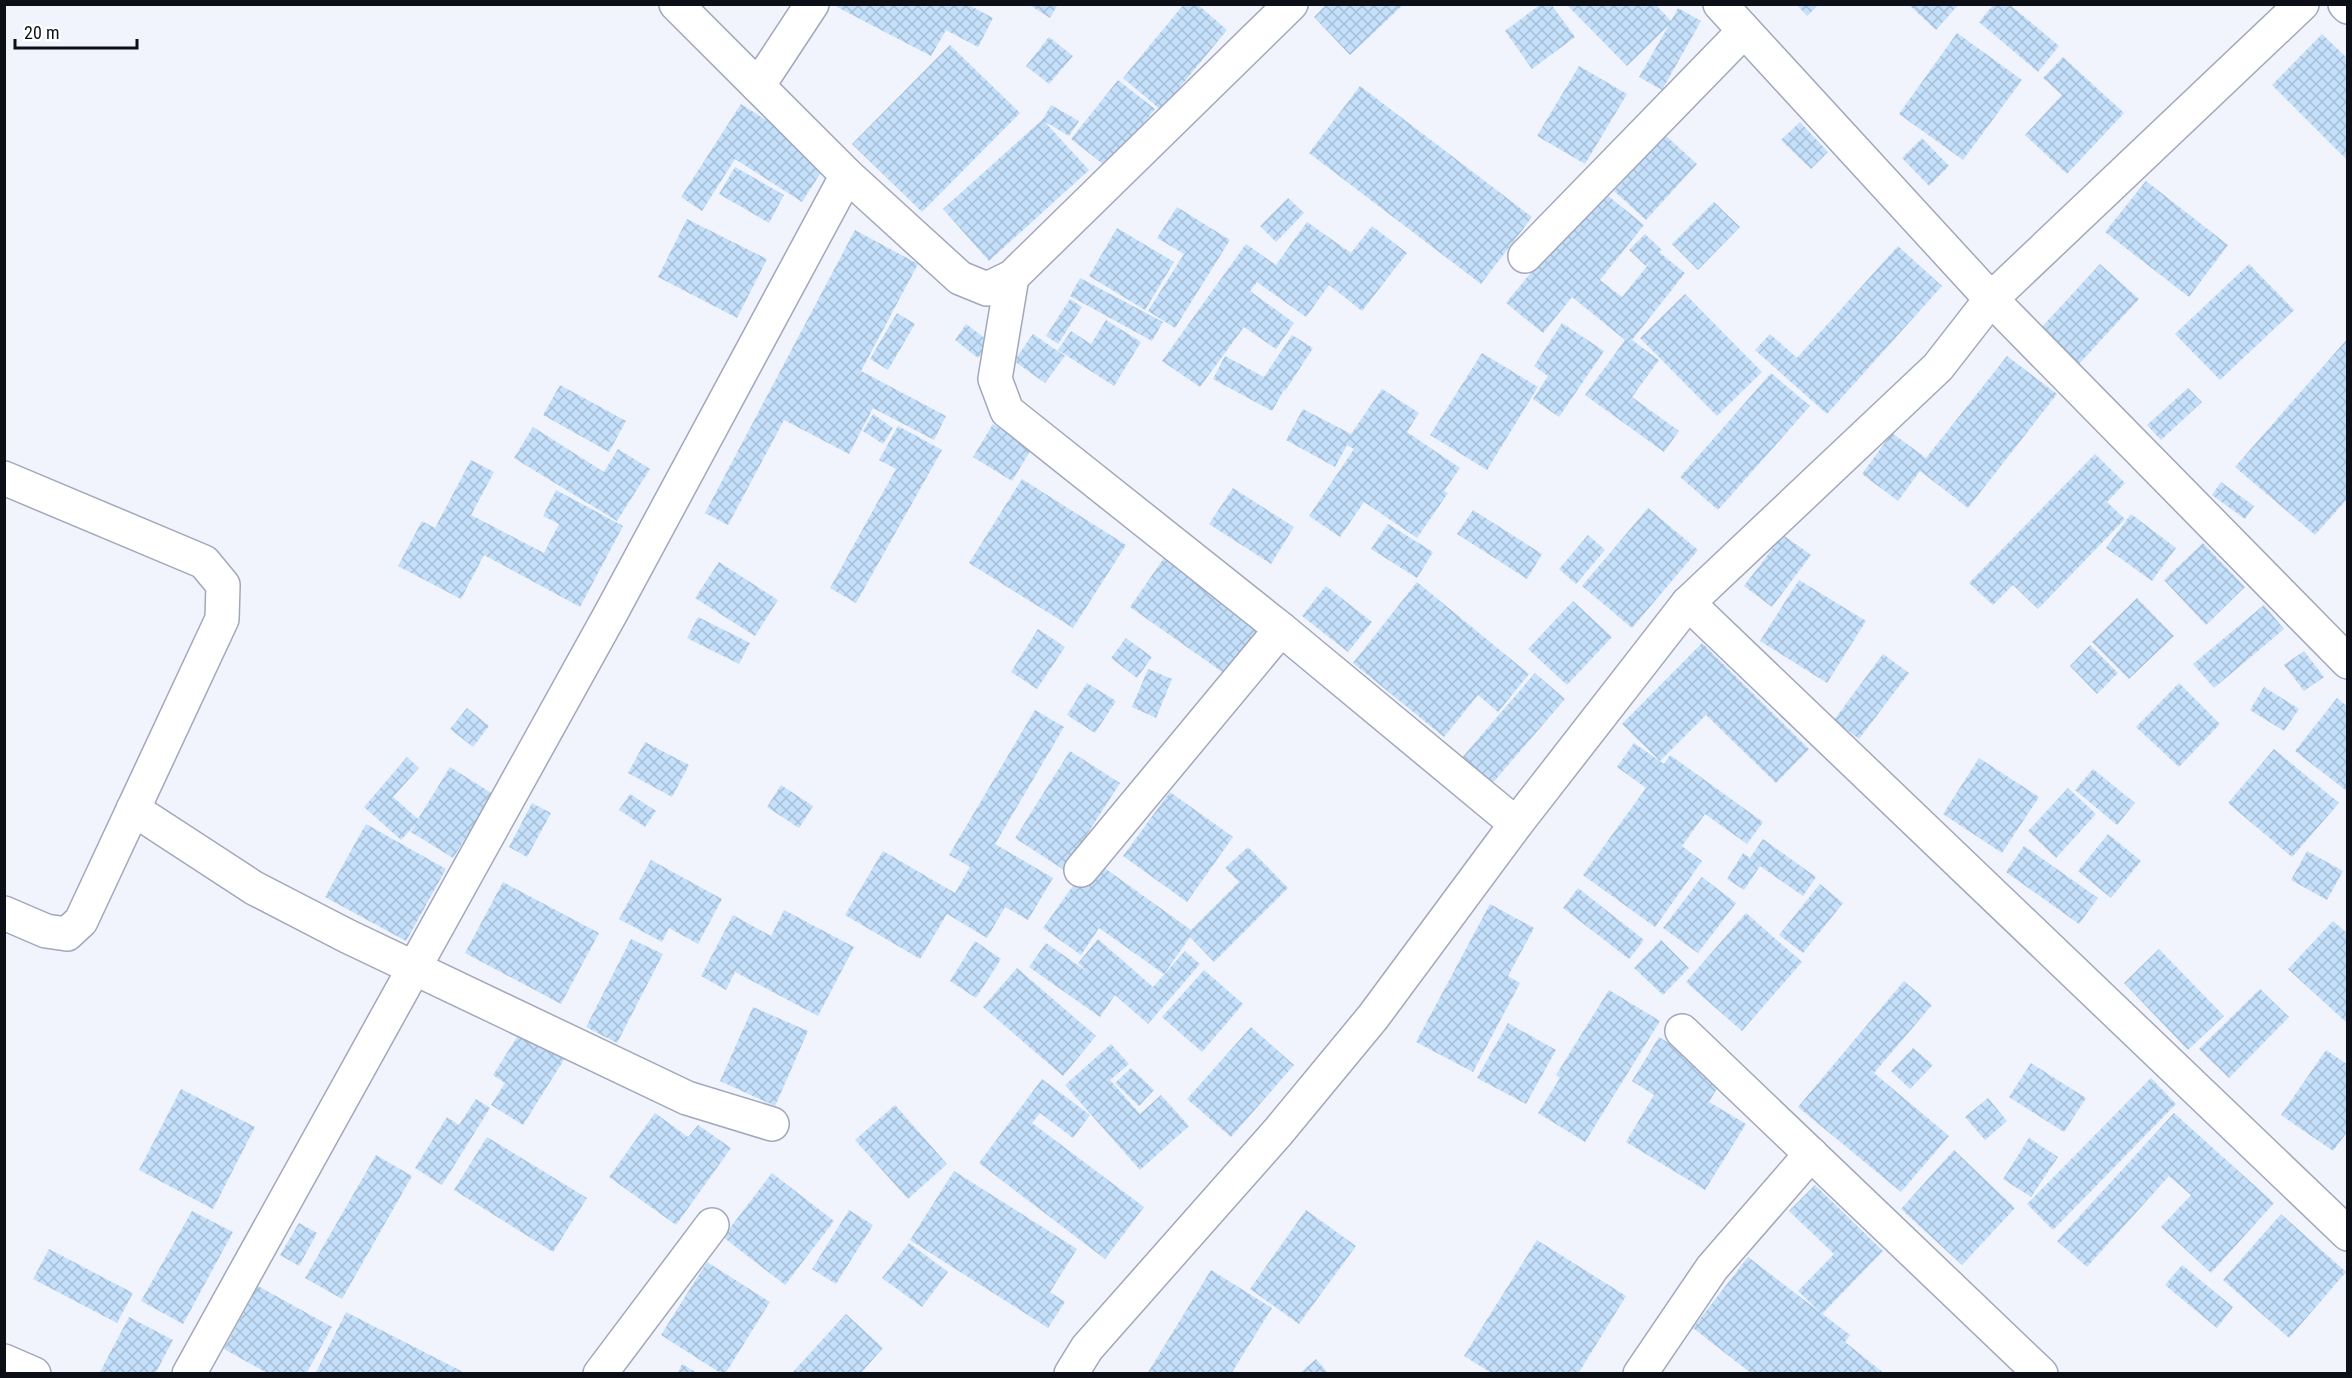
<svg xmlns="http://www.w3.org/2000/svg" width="2352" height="1378" viewBox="0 0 2352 1378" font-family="'Roboto Condensed',sans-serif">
	<defs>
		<pattern id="building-cross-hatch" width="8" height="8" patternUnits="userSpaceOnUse" patternTransform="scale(1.5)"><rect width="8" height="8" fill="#c4e0fa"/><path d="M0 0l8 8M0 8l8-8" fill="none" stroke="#a7bfd6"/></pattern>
	</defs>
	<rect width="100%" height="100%" fill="#f1f4fd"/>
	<g fill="url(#building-cross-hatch)">
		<polygon points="838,4 967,4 993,18 978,47 946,30 931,56 837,7"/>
		<polygon points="1028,4 1058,4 1050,18"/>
		<polygon points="1184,4 1197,4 1227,30 1161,110 1123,78"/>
		<polygon points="1327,4 1404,4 1350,55 1314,17"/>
		<polygon points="1541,4 1551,4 1575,37 1532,69 1505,31"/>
		<polygon points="1566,4 1655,4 1671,21 1678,8 1701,21 1662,90 1639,77 1669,25 1627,66"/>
		<polygon points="1796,4 1819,4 1807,16"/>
		<polygon points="1908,4 1959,4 1936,30"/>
		<polygon points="1994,4 2009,4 2059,46 2038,72 1979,22"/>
		<polygon points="1957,33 2022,80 1963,160 1899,114"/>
		<polygon points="2322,34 2348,59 2348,161 2272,85"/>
		<polygon points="1049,37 1073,56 1049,84 1026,66"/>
		<polygon points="950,45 1020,113 922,212 852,144"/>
		<polygon points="2063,57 2124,113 2067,174 2025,135 2062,95 2043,78"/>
		<polygon points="1579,66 1627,94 1585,164 1537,136"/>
		<polygon points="1118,80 1155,109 1108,168 1071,139"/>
		<polygon points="1360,86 1532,217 1481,284 1309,153"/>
		<polygon points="741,104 829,160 802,202 735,159 702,211 681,197"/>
		<polygon points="1051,105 1079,121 1069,136 1044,121 1089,170 989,261 943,209 1043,119"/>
		<polygon points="1800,122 1828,152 1811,169 1781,140"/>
		<polygon points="1665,135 1697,164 1646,220 1614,191"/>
		<polygon points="1922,138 1949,166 1929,186 1902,158"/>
		<polygon points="735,167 784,195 769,223 719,194"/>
		<polygon points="2146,181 2228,245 2189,297 2105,232"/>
		<polygon points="1601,190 1644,225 1600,280 1622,297 1652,260 1646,266 1629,250 1645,234 1662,250 1659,252 1685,273 1632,340 1659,360 1632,397 1679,431 1664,452 1585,395 1625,340 1572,297 1543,333 1506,303 1538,264 1540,266"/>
		<polygon points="1288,198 1304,213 1276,242 1260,226"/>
		<polygon points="1714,202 1740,227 1698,270 1672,244"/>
		<polygon points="1177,207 1230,240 1175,328 1148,311 1184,254 1157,238"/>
		<polygon points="687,219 767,259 737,318 658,277"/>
		<polygon points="1307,222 1351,253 1372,226 1407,253 1362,311 1329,285 1306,317 1257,282 1250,291 1294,323 1276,349 1244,327 1200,387 1162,361 1246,244 1276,265"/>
		<polygon points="1117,228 1174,262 1145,310 1089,276"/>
		<polygon points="855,230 918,264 861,371 946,416 934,440 873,408 849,454 784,420 728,525 705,513"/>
		<polygon points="1898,246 1942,286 1827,414 1755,350 1770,334 1797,358"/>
		<polygon points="2100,264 2139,299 2078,365 2039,330"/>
		<polygon points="2249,264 2294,310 2220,380 2175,334"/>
		<polygon points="1080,278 1163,322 1152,341 1070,296"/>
		<polygon points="1685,294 1762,372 1717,416 1640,338"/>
		<polygon points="1070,299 1082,307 1058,344 1046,336"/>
		<polygon points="897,313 915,324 888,370 870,359"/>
		<polygon points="1106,320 1141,342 1114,386 1058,350 1071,331 1091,344"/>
		<polygon points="1562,323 1604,351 1559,417 1533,399 1548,376 1534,366"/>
		<polygon points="966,324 990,342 978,358 955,340"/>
		<polygon points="1033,334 1065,356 1045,383 1014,361"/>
		<polygon points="1292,335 1313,348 1285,391 1284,390 1272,411 1213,379 1225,356 1264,377"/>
		<polygon points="2348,338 2348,498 2315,535 2235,467"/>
		<polygon points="1482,353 1538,387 1487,470 1430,435"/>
		<polygon points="2007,356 2057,394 1968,508 1920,471 1898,501 1862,474 1892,433 1926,458"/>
		<polygon points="1771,373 1810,406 1718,510 1680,477"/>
		<polygon points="560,385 626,421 609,452 543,415"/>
		<polygon points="2188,388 2202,402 2161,440 2147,425"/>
		<polygon points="1382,389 1419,413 1407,432 1460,468 1444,491 1448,493 1417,538 1364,502 1340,537 1309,516 1354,449 1347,445 1335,467 1286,440 1303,409 1351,434"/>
		<polygon points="873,414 893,428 883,444 863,431"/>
		<polygon points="993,424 1032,448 1012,481 973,457"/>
		<polygon points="898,426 942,450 856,603 830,588 896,469 879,460"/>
		<polygon points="533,427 604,472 618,449 650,469 617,521 514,458"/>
		<polygon points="2095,454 2125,483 2107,502 2125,519 2038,609 2013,585 1993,605 1969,583"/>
		<polygon points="471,460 494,472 471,515 544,553 559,524 543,516 556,490 623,526 580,607 484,555 461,599 398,566 422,521 435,528"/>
		<polygon points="1022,479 1126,545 1073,628 969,563"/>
		<polygon points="2221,482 2254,506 2245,519 2212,495"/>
		<polygon points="1233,488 1294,527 1271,564 1209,524"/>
		<polygon points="1648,508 1698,550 1632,628 1582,586"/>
		<polygon points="1473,510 1542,554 1527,579 1457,534"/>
		<polygon points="2131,514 2176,548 2152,581 2106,548"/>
		<polygon points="1388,524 1433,552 1417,578 1371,549"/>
		<polygon points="1588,535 1605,550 1576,584 1559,569"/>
		<polygon points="1783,535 1811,555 1772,607 1744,586"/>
		<polygon points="2203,543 2245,587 2206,625 2164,580"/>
		<polygon points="1166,555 1265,623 1228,676 1130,607"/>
		<polygon points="719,562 778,600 755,636 695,598"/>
		<polygon points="1799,580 1866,621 1827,683 1760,641"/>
		<polygon points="1417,582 1529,674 1498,712 1478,695 1444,737 1353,663"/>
		<polygon points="1326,586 1372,622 1348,652 1302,616"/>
		<polygon points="2137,598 2174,636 2129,679 2092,642"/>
		<polygon points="1573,601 1612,637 1567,685 1528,649"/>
		<polygon points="2264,605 2284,629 2214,688 2193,664"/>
		<polygon points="698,617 750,643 739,664 687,638"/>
		<polygon points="1038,629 1065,647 1037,689 1011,672"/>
		<polygon points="1126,638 1152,657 1137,678 1111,658"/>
		<polygon points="1702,643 1809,749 1776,783 1706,715 1660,761 1622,724"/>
		<polygon points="2090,645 2118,673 2097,694 2070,666"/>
		<polygon points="2304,651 2324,677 2304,691 2284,665"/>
		<polygon points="1883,654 1909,673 1859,739 1834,720"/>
		<polygon points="1148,669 1172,679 1156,718 1132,707"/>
		<polygon points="1535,673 1565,699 1490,786 1460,760"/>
		<polygon points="1087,683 1116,701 1095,733 1067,715"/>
		<polygon points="2179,683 2220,724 2179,767 2136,727"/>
		<polygon points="2264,687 2299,709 2284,731 2250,710"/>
		<polygon points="2337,698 2348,707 2348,792 2295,751"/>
		<polygon points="467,708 489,726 473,747 450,729"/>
		<polygon points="1035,710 1064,727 995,844 1053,878 1028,920 1005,907 987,938 947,914 920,959 845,915 883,851 955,893 970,867 949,855"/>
		<polygon points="645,742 689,765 672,797 628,773"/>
		<polygon points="1634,743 1664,764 1670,755 1763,822 1747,844 1705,814 1682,846 1702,861 1655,927 1583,875 1646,788 1617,767"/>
		<polygon points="2274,749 2339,803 2292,857 2228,803"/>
		<polygon points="1070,751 1120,783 1064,870 1015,838"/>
		<polygon points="407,757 419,768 393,797 418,819 450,767 493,794 453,858 411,832 416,824 401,840 364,807"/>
		<polygon points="1979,758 2039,797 2002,853 1943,814"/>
		<polygon points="2093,769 2135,803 2117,825 2075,790"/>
		<polygon points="781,785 813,806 799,828 767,807"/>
		<polygon points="2068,788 2096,814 2056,858 2028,831"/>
		<polygon points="1170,792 1233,837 1187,902 1123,856"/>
		<polygon points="630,794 656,811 645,827 619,810"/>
		<polygon points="532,803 551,813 527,857 509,847"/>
		<polygon points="366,824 446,869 406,941 325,897"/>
		<polygon points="2108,834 2141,861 2111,898 2078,871"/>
		<polygon points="1763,839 1816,877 1803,896 1760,866 1744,890 1727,879 1743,853 1750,858"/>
		<polygon points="2024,846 2098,898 2079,924 2006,872"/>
		<polygon points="1248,847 1288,888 1214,962 1190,937 1164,974 1099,928 1081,955 1043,928 1092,859 1191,930 1239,882 1225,868"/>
		<polygon points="2307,851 2343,871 2327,900 2291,880"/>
		<polygon points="651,860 722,899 698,944 669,928 662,942 619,919"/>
		<polygon points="1702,877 1736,903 1698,953 1663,928"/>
		<polygon points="503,882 599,933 561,1004 465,953"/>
		<polygon points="1820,884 1843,903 1803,953 1779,935"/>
		<polygon points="1578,888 1644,940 1629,959 1563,908"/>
		<polygon points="1490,904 1534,928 1508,976 1520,983 1473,1072 1416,1042"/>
		<polygon points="784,910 854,947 818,1016 735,972 726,990 701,976 733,915 771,936"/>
		<polygon points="1746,913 1802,962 1742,1031 1686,982"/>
		<polygon points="2333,921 2348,934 2348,1024 2288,969"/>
		<polygon points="631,939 663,954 617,1043 586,1027"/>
		<polygon points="1098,939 1153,987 1185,951 1200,964 1148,1024 1115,995 1100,1017 1029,967 1046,943 1089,973 1078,963"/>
		<polygon points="1661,940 1689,968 1663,995 1634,968"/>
		<polygon points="975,941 1001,959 976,998 950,981"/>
		<polygon points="2159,949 2224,1016 2188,1050 2124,983"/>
		<polygon points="1017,968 1096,1036 1063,1076 983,1007"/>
		<polygon points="1204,970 1243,1004 1202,1052 1162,1017"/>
		<polygon points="1904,981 1932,1005 1874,1073 1949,1136 1901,1192 1798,1107"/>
		<polygon points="2260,989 2289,1017 2229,1078 2199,1049"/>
		<polygon points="1609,990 1660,1021 1585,1142 1538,1113 1560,1078 1556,1075"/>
		<polygon points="753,1007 808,1031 775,1106 720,1081"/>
		<polygon points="1508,1023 1556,1050 1526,1104 1477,1078"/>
		<polygon points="1251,1027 1294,1065 1231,1137 1187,1099"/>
		<polygon points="521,1031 565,1058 523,1125 491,1105 505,1083 493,1075"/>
		<polygon points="1659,1037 1724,1077 1709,1102 1746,1124 1705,1190 1626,1142 1654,1095 1632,1081"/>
		<polygon points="1111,1044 1129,1064 1110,1080 1140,1114 1161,1095 1189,1126 1140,1170 1065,1085"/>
		<polygon points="1913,1048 1933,1065 1910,1089 1891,1071"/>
		<polygon points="2326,1050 2348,1065 2348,1131 2333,1151 2281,1115"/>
		<polygon points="2031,1063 2086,1098 2064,1132 2009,1097"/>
		<polygon points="1131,1068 1154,1090 1139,1106 1115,1083"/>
		<polygon points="2151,1078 2176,1104 2053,1230 2027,1204"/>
		<polygon points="1042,1079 1090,1115 1073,1138 1040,1113 1032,1123 1144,1207 1105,1259 979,1163"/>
		<polygon points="181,1089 255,1127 213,1209 139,1170"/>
		<polygon points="1988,1098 2007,1121 1985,1140 1965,1117"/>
		<polygon points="476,1099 490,1108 442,1185 415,1168 447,1117 459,1125"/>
		<polygon points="895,1105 947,1164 908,1199 855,1140"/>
		<polygon points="655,1113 688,1137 698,1125 731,1148 676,1225 609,1177"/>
		<polygon points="2174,1113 2274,1203 2211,1273 2161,1227 2191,1195 2169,1176 2087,1267 2057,1241"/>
		<polygon points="487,1137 587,1198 553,1252 454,1190"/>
		<polygon points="2029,1138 2058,1157 2031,1197 2003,1179"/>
		<polygon points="1954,1150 2015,1208 1962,1265 1901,1209"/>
		<polygon points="376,1155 412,1176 342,1299 305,1278"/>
		<polygon points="954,1171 1077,1249 1050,1292 1065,1302 1048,1328 910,1240"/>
		<polygon points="772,1173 834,1221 785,1285 723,1237"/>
		<polygon points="1815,1185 1883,1251 1822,1314 1798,1291 1834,1254 1789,1211"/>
		<polygon points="849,1210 873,1225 836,1284 812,1269"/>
		<polygon points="1306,1210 1356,1246 1299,1324 1250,1289"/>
		<polygon points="192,1211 233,1232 183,1324 141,1301"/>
		<polygon points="2281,1214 2346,1272 2289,1338 2223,1280"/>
		<polygon points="299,1223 317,1233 299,1266 280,1255"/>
		<polygon points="1537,1240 1626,1296 1578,1374 1493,1374 1464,1356"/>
		<polygon points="909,1243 948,1272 922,1307 882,1278"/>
		<polygon points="49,1249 133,1293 117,1323 33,1279"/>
		<polygon points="1748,1257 1850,1335 1845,1342 1885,1374 1752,1374 1693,1328"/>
		<polygon points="707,1262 770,1302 725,1374 722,1374 661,1335"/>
		<polygon points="2182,1265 2233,1307 2217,1328 2165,1285"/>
		<polygon points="1211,1270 1272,1308 1231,1374 1147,1374"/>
		<polygon points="258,1286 332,1327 306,1374 269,1374 224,1349"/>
		<polygon points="346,1312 467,1374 316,1372"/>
		<polygon points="846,1314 883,1348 860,1374 791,1374"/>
		<polygon points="129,1317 173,1340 155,1374 102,1374 100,1372"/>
		<polygon points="1316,1359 1329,1374 1299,1374"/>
		<polygon points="682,1364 699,1374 677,1374"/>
	</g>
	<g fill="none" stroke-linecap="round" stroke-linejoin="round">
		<g stroke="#a2a8bc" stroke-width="36">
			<g id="minor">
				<polyline points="676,4 847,175 960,278 987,289 1012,277 1291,4"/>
				<polyline points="1720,4 1991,299 2348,662"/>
				<polyline points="758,86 812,4"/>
				<polyline points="1525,256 1744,31"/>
				<polyline points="1012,277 995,379 1007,411 1281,629 1516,824"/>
				<polyline points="4,478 204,562 223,585 222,619 81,921 67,934 46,931 4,913"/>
				<polyline points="1688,603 2348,1234"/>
				<polyline points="133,809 254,888 347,936 687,1098 772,1124"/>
				<polyline points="1081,870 1281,629"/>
				<polyline points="1682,1031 2041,1374"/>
				<polyline points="4,1361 34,1374"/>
				<polyline points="189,1374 611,613 847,175"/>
				<polyline points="600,1374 712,1225"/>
				<polyline points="1071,1374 1087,1348 1278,1132 1373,1017 1516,824 1688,603 1938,367 1991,299 2302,4"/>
				<polyline points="1640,1374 1712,1268 1811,1154"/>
			</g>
		</g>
		<g stroke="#a2a8bc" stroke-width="36">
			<polyline id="major" points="2345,4 2348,7"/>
		</g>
		<use href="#minor" stroke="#fff" stroke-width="33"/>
		<use href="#major" stroke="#fff" stroke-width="33"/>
	</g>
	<rect width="2352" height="1378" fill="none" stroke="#0d0f16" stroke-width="12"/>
	<path d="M15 39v9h122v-9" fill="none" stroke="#0d0f16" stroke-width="3"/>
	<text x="24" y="39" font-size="18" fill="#0d0f16" stroke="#ffffff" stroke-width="4.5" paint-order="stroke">20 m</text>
</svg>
